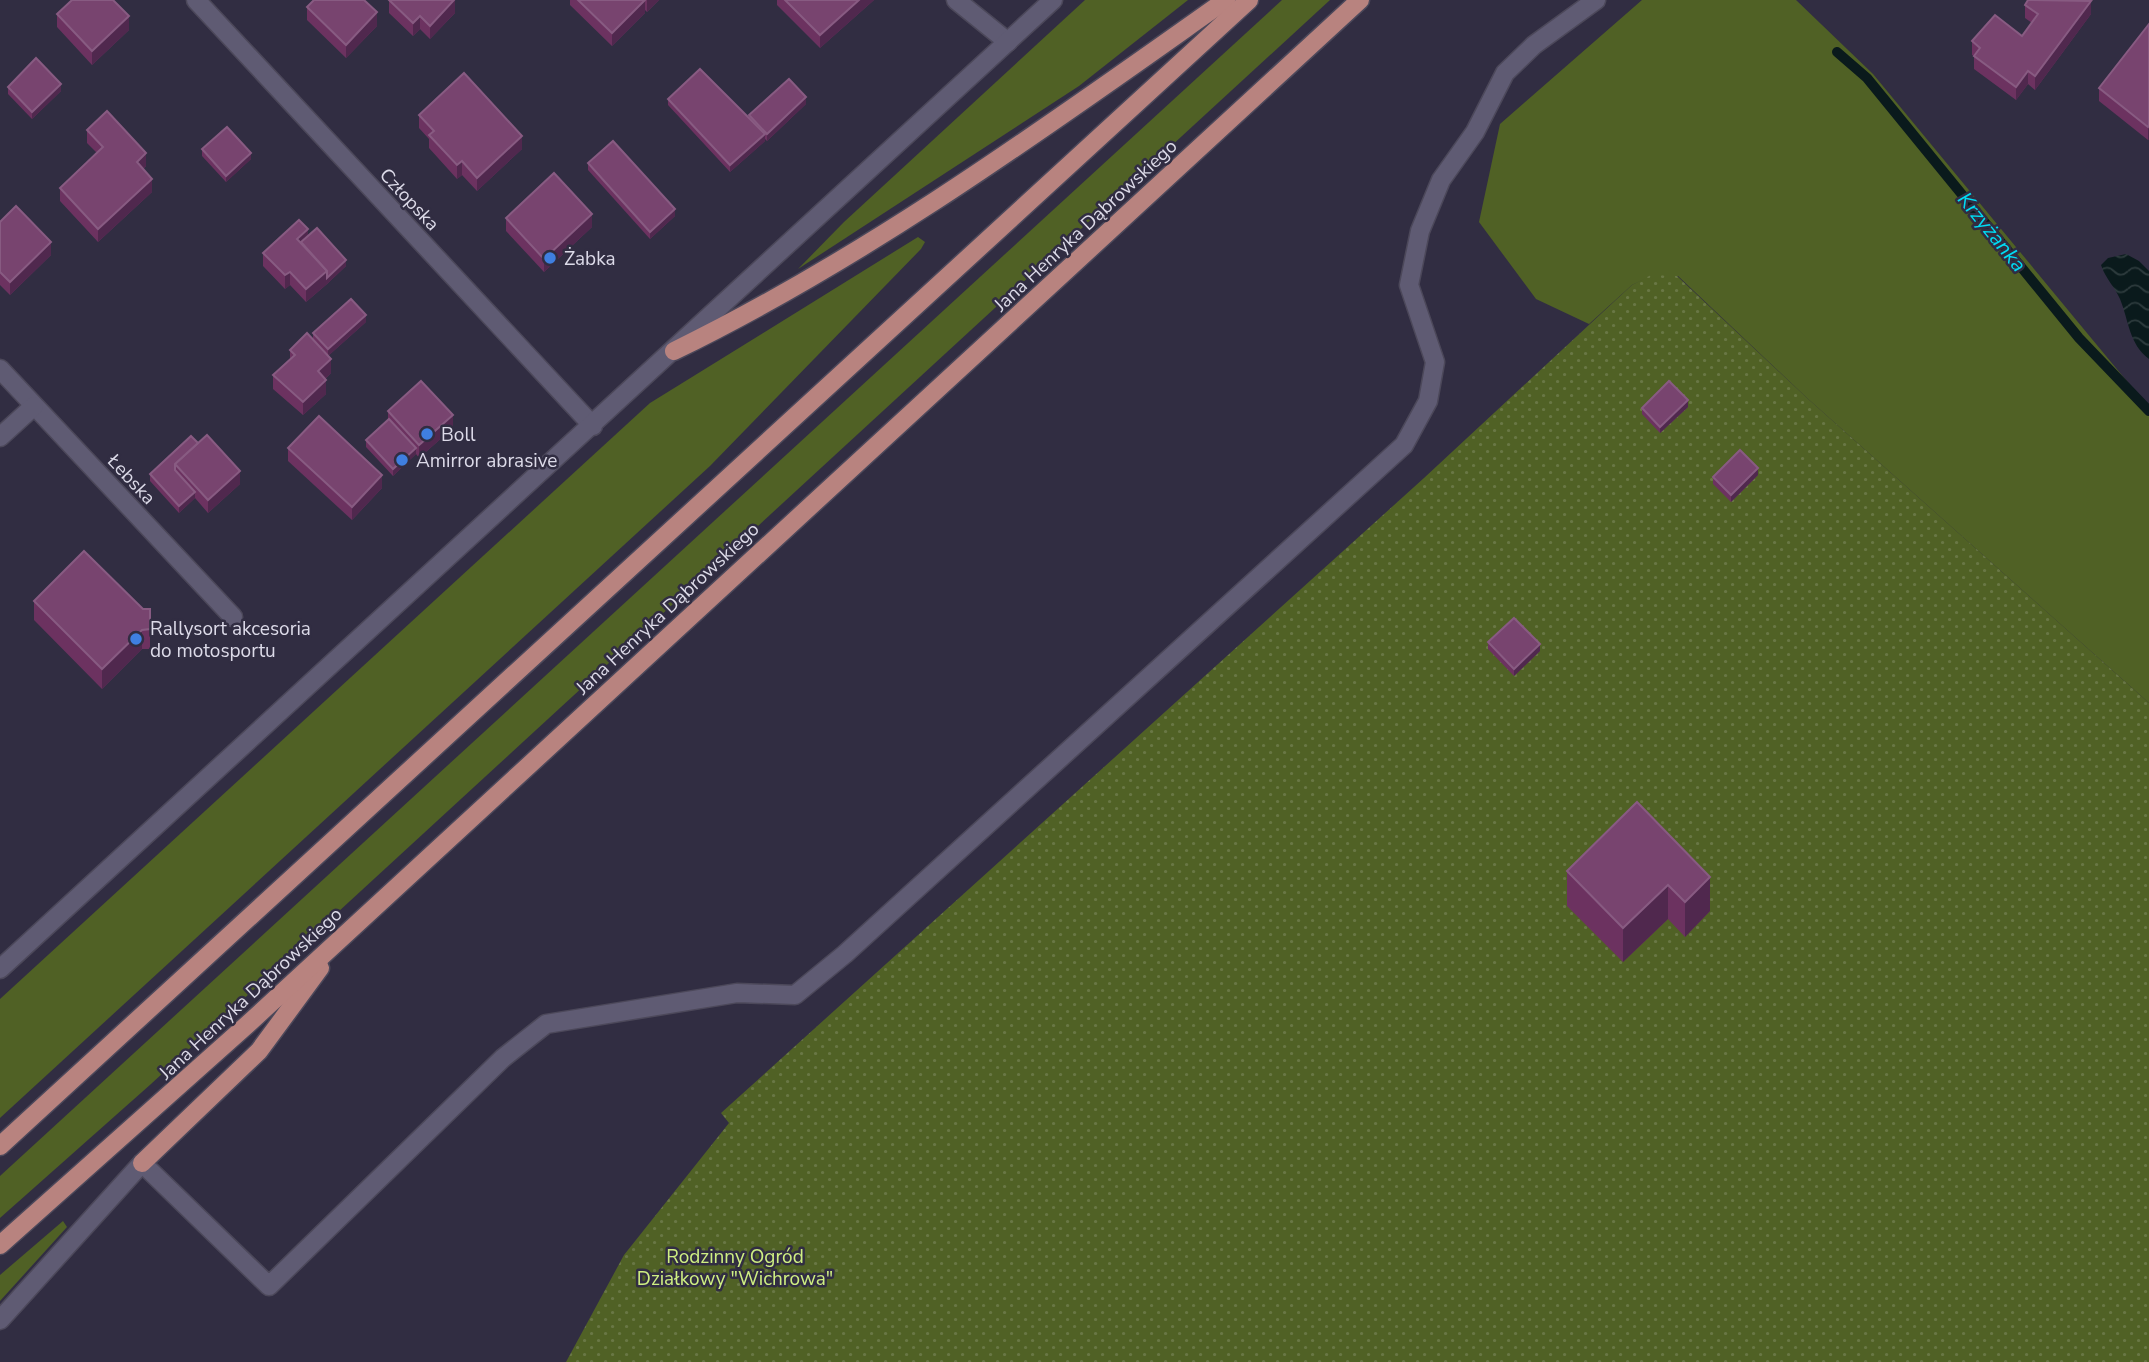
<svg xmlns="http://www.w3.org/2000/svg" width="2149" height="1362" viewBox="0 0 2149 1362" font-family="'Nunito Sans',sans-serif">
	<defs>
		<pattern id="garden-dots" width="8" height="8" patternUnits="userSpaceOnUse" patternTransform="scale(1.75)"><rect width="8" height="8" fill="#506125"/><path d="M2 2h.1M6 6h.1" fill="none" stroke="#697745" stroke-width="1.8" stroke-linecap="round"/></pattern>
		<pattern id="water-waves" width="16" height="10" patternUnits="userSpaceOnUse" patternTransform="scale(1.75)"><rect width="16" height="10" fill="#0a1a1c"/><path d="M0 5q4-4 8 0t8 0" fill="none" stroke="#2d3b3d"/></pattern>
	</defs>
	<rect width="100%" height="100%" fill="#312d42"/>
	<g fill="#506125">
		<polygon points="1085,0 1188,0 1079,86 798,269 844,222"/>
		<polygon points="1282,0 1330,0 151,1084 0,1218 0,1176"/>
		<polygon points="1642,0 1796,0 1873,74 2149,408 2149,703 1807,398 1678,276 1651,276 1632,285 1589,324 1536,299 1479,222 1500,124"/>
		<polygon points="918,237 925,242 921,249 710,466 0,1118 0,999 650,403"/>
		<polygon points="63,1221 67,1227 0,1301 0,1275"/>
	</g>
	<polygon fill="url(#garden-dots)" points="1651,275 1677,276 1807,398 2149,703 2149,1362 566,1362 624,1255 729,1123 721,1113 1424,478 1632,285"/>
	<path fill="url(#water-waves)" d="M 2126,254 L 2139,261 L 2149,271 L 2149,359 C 2129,344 2129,321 2120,299 C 2115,287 2105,278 2101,265 L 2108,258 Z"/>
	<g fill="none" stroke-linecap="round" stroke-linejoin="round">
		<polyline stroke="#0a1a1c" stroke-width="10" points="1837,52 1867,78 2079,338 2149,411"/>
		<g stroke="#4c485a" stroke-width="21">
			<g id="minor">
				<polyline points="196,0 593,426"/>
				<polyline points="956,0 1008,42"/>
				<polyline points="0,369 233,617"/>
				<polyline points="0,437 34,406"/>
				<polyline points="0,969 1053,0"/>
				<polyline points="142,1163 269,1286 503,1058 546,1024 737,993 795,995 845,954 1404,445 1428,401 1435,362 1409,285 1420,231 1441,180 1475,132 1505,73 1534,45 1596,0"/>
			</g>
		</g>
		<g stroke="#4c485a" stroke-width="21">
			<polyline id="tertiary" points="0,1320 142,1163"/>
		</g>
		<g stroke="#4c485a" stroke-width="21">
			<g id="primary">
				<path d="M 674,351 C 869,256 1049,125 1226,0"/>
				<polyline points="0,1146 1249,0"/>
				<polyline points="142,1163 259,1051 320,968"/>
				<polyline points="0,1245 248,1024 1360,0"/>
			</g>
		</g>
		<use href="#minor" stroke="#5f5b73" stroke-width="18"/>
		<use href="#tertiary" stroke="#5f5b73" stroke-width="18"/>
		<use href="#primary" stroke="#b8837f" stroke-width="18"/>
	</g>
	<g fill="#6c3260">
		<polygon points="389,0 455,13 430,39 420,29 413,36 389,13"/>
		<polygon points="570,0 659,0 647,12 645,10 645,13 612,46 570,5"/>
		<polygon points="777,0 874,0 820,48 777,5"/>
		<polygon points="2027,0 2090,0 2091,14 2035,90 2028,84 2016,100 1974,69 1974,56 1972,55 1972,41 2022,36 2032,23 2025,18 2025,5 2028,1"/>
		<polygon points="307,7 377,26 346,58 307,20"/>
		<polygon points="57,14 129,30 92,65 57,27"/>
		<polygon points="2149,24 2149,139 2148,140 2099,101 2099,88"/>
		<polygon points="8,87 61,91 32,119 8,94"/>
		<polygon points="668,99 749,118 749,115 806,104 767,141 765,139 765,141 730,172 668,105"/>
		<polygon points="419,115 522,149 477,191 462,175 457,179 429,148 429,139 419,128"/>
		<polygon points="87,130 146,166 143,169 152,192 98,242 60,201 60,188 97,153 87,143"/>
		<polygon points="202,149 251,159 226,182 202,156"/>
		<polygon points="588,163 675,216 650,239 588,170"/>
		<polygon points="506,218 592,227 544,272 506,231"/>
		<polygon points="0,222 51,255 10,295 0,285"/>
		<polygon points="308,235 346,266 327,284 306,302 290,285 285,289 263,266 263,253"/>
		<polygon points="366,322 328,356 331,373 325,379 326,394 303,415 273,389 273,375 290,360 290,350 313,340 313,333"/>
		<polygon points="1688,407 1660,433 1642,414 1642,408"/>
		<polygon points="388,411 453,428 419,458 416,454 393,476 366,447 366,440 388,420"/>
		<polygon points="191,436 240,484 208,513 195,498 179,513 150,481 150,474"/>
		<polygon points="288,448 382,488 352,520 288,461"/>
		<polygon points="1758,475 1731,502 1713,484 1713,477"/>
		<polygon points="34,601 150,609 150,649 142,649 102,689 34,620"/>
		<polygon points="1488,642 1540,651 1514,676 1488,649"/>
		<polygon points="1637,802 1710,911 1685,937 1668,919 1623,962 1567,906 1567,871"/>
	</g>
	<g fill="#50284e">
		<polygon points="455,0 455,13 430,39 430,26"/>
		<polygon points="645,0 645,13 612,46 612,33"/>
		<polygon points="647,0 659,0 647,12"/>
		<polygon points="859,0 874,0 820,48 820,35"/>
		<polygon points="2091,1 2091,14 2035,90 2035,76"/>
		<polygon points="377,12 377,26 346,58 346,45"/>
		<polygon points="129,16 129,30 92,65 92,51"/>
		<polygon points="420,16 420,29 413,36 413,23"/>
		<polygon points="2028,71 2028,84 2016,100 2016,87"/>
		<polygon points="61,84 61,91 32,119 32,112"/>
		<polygon points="806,97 806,104 767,141 767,134"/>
		<polygon points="2149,125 2149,139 2148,140 2148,127"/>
		<polygon points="765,134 765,141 730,172 730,165"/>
		<polygon points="522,136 522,149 477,191 477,178"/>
		<polygon points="146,153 146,166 137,175 137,162"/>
		<polygon points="251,153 251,159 226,182 226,176"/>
		<polygon points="462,161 462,175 457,179 457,165"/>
		<polygon points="152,179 152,192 98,242 98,229"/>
		<polygon points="675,209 675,216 650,239 650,232"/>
		<polygon points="592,214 592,227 544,272 544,259"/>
		<polygon points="308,229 308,242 301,249 297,239"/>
		<polygon points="51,242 51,255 10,295 10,282"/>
		<polygon points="346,260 346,266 327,284 306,302 306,289 327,271"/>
		<polygon points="290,272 290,285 285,289 285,275"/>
		<polygon points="366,315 366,322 328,356 328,349"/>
		<polygon points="331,359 331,373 318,385 318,371"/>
		<polygon points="326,380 326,394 303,415 303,402"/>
		<polygon points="1688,400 1688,407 1660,433 1660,427"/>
		<polygon points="453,415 453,428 419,458 419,445"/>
		<polygon points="416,448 416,454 393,476 393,469"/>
		<polygon points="1758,468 1758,475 1731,502 1731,495"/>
		<polygon points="240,471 240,484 208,513 208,500"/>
		<polygon points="382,475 382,488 352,520 352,507"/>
		<polygon points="195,492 195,498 179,513 179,506"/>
		<polygon points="142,630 142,649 102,689 102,669"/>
		<polygon points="1540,644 1540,651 1514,676 1514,669"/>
		<polygon points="1710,877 1710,911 1685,937 1685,902"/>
		<polygon points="1668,885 1668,919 1623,962 1623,928"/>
	</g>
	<g fill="#78446f" stroke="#885b82" stroke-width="2">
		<polygon points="72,0 113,0 129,16 92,51 57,14"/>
		<polygon points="314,0 364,0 377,12 346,45 307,7"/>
		<polygon points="389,0 454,0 430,26 420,16 413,23"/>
		<polygon points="578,0 645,0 612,33"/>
		<polygon points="785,0 859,0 820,35"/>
		<polygon points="2028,0 2091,1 2035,76 2028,71 2016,87 1974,56 1980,48 1972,41 1995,15 2022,36 2038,14 2025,5"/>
		<polygon points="2149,24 2149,125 2148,127 2099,88"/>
		<polygon points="36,58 61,84 32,112 8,87"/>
		<polygon points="700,69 765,134 730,165 668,99"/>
		<polygon points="464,73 522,136 477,178 462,161 457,165 429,135 434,131 419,115"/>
		<polygon points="789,79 806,97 767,134 749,115"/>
		<polygon points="107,111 146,153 137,162 152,179 98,229 60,188 103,147 87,130"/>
		<polygon points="227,127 251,153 226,176 202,149"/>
		<polygon points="613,141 675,209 650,232 588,163"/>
		<polygon points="554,173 592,214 544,259 506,218"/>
		<polygon points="16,206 51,242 10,282 0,272 0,222"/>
		<polygon points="299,220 308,229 297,239 327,271 306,289 290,272 285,275 263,253"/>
		<polygon points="317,228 346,260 327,278 327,271 301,242"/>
		<polygon points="351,299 366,315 328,349 313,333"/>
		<polygon points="307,333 331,359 318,371 326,380 303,402 273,375 295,355 290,350"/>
		<polygon points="421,381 453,415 419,445 388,411"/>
		<polygon points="1669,381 1688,400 1660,427 1642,408"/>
		<polygon points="319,416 382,475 352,507 288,448"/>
		<polygon points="389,419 416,448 393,469 366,440"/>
		<polygon points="207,435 240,471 208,500 175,464"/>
		<polygon points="191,436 198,443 175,464 175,470 195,492 179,506 150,474"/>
		<polygon points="1740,450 1758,468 1731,495 1713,477"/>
		<polygon points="84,551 143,609 150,609 150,629 142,630 102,669 34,601"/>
		<polygon points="1514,618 1540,644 1514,669 1488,642"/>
		<polygon points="1637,802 1710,877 1685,902 1668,885 1623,928 1567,871"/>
	</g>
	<g fill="#3f7fe0" stroke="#312d42" stroke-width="2.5">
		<circle cx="550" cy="258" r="7"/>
		<circle cx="427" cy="434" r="7"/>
		<circle cx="402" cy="460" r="7"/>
		<circle cx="136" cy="639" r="7"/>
	</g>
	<g text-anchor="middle" stroke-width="5" stroke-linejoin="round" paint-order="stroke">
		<g font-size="19" fill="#dcdae8" stroke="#312d42">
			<text transform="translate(410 199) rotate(47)" y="7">Człopska</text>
			<text transform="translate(1085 225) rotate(-43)" y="7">Jana Henryka Dąbrowskiego</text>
			<text transform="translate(132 479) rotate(47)" y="7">Łebska</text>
			<text transform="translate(667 608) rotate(-43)" y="7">Jana Henryka Dąbrowskiego</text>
			<text transform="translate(250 993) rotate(-43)" y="7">Jana Henryka Dąbrowskiego</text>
		</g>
		<g font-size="19" fill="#dcdae8" stroke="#312d42" text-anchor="start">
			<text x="564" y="265">Żabka</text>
			<text x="441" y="441">Boll</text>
			<text x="416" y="467">Amirror abrasive</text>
			<text x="150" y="635">Rallysort akcesoria<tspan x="150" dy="22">do motosportu</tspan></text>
		</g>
		<g font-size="19" fill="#cfef82" stroke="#312d42">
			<text x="735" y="1263">Rodzinny Ogród<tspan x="735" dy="22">Działkowy "Wichrowa"</tspan></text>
		</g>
		<g font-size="21" font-style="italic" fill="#00dbf3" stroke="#312d42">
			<text transform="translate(1992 232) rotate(51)" y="7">Krzyżanka</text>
		</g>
	</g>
</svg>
